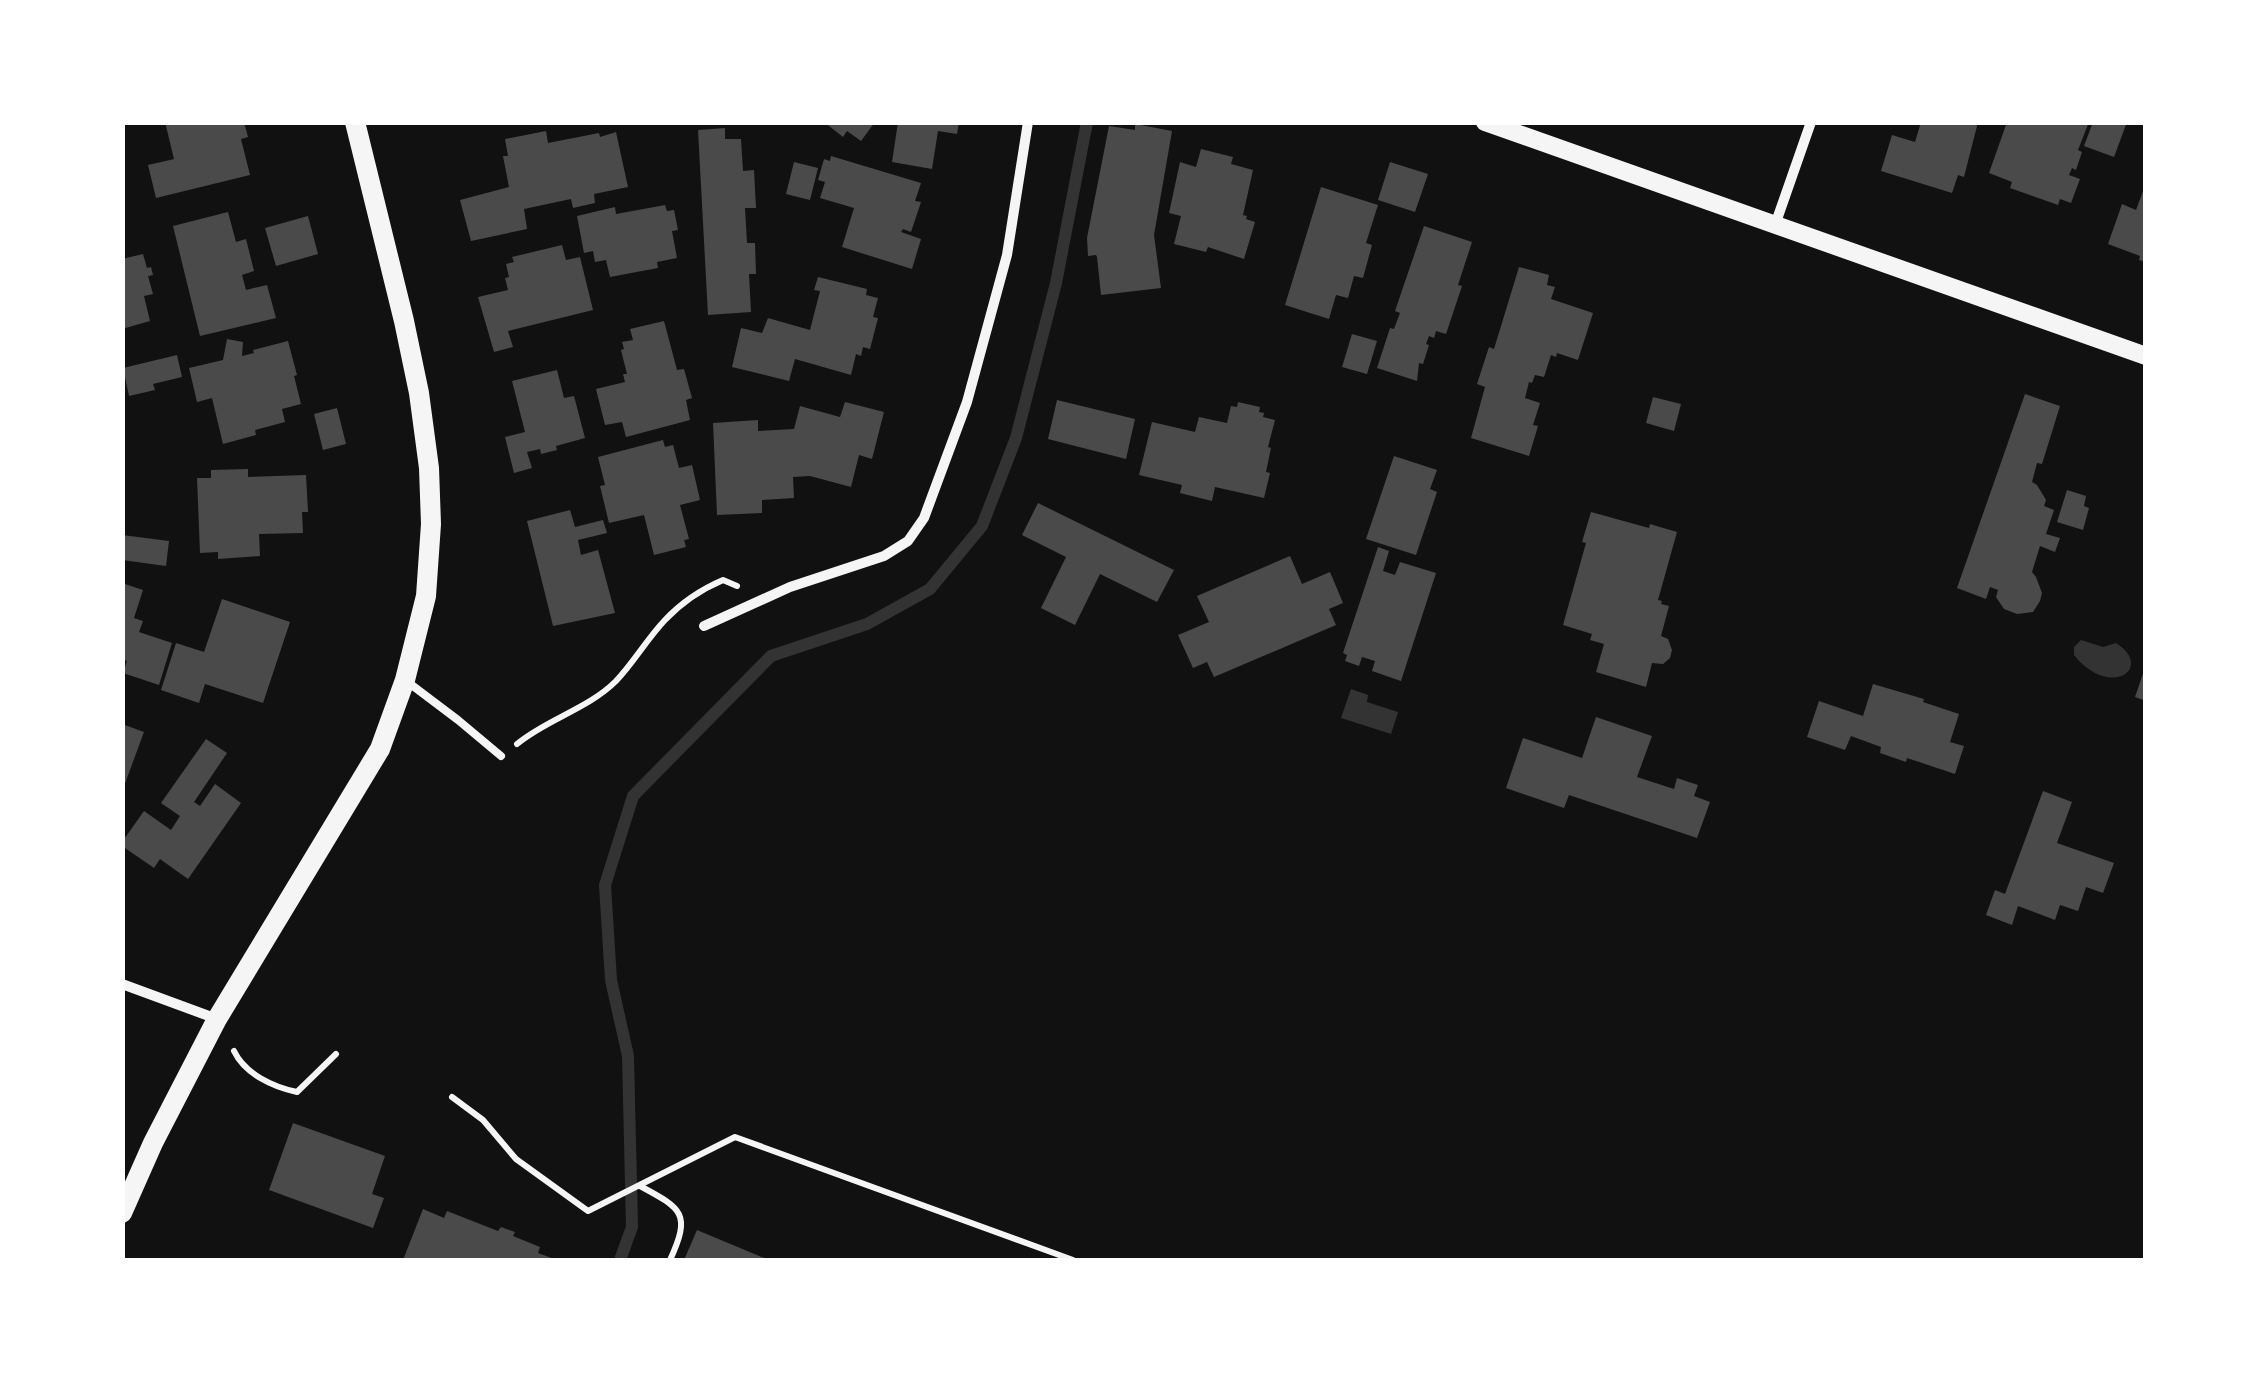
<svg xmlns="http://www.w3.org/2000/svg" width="2268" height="1383" viewBox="0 0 2268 1383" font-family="'Roboto Condensed',sans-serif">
	<rect width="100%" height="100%" fill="#111"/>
	<g fill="#333">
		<path d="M 2081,640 L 2103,647 L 2116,643 C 2155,668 2110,700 2074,655 L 2074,647 Z"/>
		<polygon points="1351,689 1368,695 1367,702 1398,712 1391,734 1341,718"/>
	</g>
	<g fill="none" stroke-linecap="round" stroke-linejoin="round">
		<polyline stroke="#333" stroke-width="12" points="620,1260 632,1227 628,1056 611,980 605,885 633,796 771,656 867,624 930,589 982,526 1016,438 1056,283 1087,122"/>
	</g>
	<g fill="#4a4a4a">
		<polygon points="165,122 244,122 248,137 241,139 250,175 156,198 148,165 174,159"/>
		<polygon points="824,122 875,122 861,141 847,131 843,137"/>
		<polygon points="898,122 959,122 957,134 938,131 932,169 892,162"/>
		<polygon points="1921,122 1978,122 1964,177 1958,175 1952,193 1881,171 1892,135 1915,142"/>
		<polygon points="2007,122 2089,122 2078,150 2082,152 2076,170 2072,168 2069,175 2080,179 2071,203 2060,199 2058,205 2010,188 2012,182 1989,173"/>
		<polygon points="2093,122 2127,122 2114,157 2084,146"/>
		<polygon points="1135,124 1172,131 1154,235 1161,288 1101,295 1097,257 1096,255 1088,256 1087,238 1109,126 1135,130"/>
		<polygon points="725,128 725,139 741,139 743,171 754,170 756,208 745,208 747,243 755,243 756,274 749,274 751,312 708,315 698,130"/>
		<polygon points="546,131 548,143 599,133 600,137 616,132 628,187 594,194 595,203 573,208 571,199 524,209 527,229 471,241 460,200 509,187 503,156 508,156 505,139"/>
		<polygon points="1201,149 1233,157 1231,164 1253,170 1243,215 1247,216 1246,219 1255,222 1244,259 1208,247 1206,252 1174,244 1181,216 1169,213 1180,162 1196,167"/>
		<polygon points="831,156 921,183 915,201 921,202 911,232 903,229 901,232 921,239 912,269 842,247 854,208 820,198 825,182 818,180 824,159 830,161"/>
		<polygon points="794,162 818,168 810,200 786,194"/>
		<polygon points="1390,162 1428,174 1415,212 1378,200"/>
		<polygon points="2145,186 2146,186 2146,262 2139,260 2140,256 2108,244 2122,204 2136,210"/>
		<polygon points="1321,187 1378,205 1366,243 1372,245 1363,278 1354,276 1348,298 1336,295 1329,319 1285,305"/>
		<polygon points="665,205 667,211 674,210 678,230 672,231 677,258 657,262 658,268 610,277 606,260 595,262 593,251 584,253 577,216 615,207 616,214"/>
		<polygon points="228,212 236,242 246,239 254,271 242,275 246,290 267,285 276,318 200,336 173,226"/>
		<polygon points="308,216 318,254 276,266 265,228"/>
		<polygon points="1424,226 1472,242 1458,285 1462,286 1446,334 1436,331 1434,338 1429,336 1426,344 1429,345 1423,364 1419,363 1417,381 1377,368 1390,328 1394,329 1400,313 1395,311"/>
		<polygon points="562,245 566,260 580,257 593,310 508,331 513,347 494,352 478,297 508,290 505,278 509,277 506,264 514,262 512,257"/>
		<polygon points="143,254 147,268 151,267 153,275 148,276 153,294 144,296 150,321 122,329 122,259"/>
		<polygon points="1519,267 1549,275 1547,285 1555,287 1551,299 1593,313 1578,360 1557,353 1556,357 1551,355 1544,377 1535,375 1532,383 1529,382 1525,398 1540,403 1533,425 1538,426 1529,456 1471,438 1485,387 1477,384 1489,347 1494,349"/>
		<polygon points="818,277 867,289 866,295 878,298 873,317 878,318 870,349 863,347 861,356 856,354 851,375 795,359 789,381 732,367 741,328 762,333 768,318 810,330 820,291 814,290"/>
		<polygon points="664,321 677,370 684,369 692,398 686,400 690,420 626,437 622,422 605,425 596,389 625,382 623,374 627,374 621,350 624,349 622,342 633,340 630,329"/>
		<polygon points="1352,334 1377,341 1367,374 1342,367"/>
		<polygon points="227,339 243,342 242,356 254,353 253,350 288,341 297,375 294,376 301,404 282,409 285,422 255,430 256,435 223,444 212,398 197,402 189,368 223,360"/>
		<polygon points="177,355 182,377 153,384 155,390 129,396 123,368"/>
		<polygon points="557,370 564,398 574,396 585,438 556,446 557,450 541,454 540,449 527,452 532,468 514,473 505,437 525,432 512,381"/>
		<polygon points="2025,394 2060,406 2042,464 2037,463 2032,482 2037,485 2046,500 2044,506 2054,510 2046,534 2060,538 2055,552 2040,546 2032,572 2036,577 2042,593 2040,601 2033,612 2017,614 2004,609 1996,597 1998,590 1990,587 1986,599 1957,588"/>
		<polygon points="1653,397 1681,404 1674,431 1646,423"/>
		<polygon points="1057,400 1135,419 1126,459 1048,439"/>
		<polygon points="845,402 884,412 872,459 859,455 851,487 810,476 793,477 794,498 762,500 762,513 717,515 713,423 758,420 758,431 794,429 800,406 840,417"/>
		<polygon points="1238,402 1260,407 1259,412 1264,413 1263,417 1275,420 1268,447 1271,448 1266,472 1270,473 1264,498 1215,487 1212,501 1180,493 1182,485 1139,475 1152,422 1195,432 1199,417 1227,423 1231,406 1237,407"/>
		<polygon points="337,408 346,444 323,450 314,414"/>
		<polygon points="663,440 665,447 673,445 679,468 692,465 700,500 680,505 689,539 684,540 686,547 654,555 644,515 609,523 600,486 605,485 598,457"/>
		<polygon points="1394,456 1437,470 1430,489 1437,492 1416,555 1366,539"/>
		<polygon points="248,469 248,477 306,475 308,512 302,512 303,533 259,534 260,556 218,559 218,552 200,553 197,478 211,478 211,470"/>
		<polygon points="2067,490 2086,496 2084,506 2089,508 2083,530 2057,522"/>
		<polygon points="1038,503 1174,570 1157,602 1100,574 1075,625 1041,608 1066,557 1022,535"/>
		<polygon points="570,510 575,527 603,520 607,533 578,540 581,555 598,550 615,613 553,626 527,521"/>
		<polygon points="1591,512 1649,528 1650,524 1677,532 1658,600 1662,601 1661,604 1669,606 1661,636 1668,639 1672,650 1670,658 1663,664 1652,663 1646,687 1596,672 1604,644 1590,640 1592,634 1563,625 1586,543 1582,542"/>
		<polygon points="122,535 169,541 166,566 122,560"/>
		<polygon points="1378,547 1389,551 1383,571 1395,575 1400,562 1436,573 1401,681 1372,671 1375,661 1362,657 1359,666 1345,661 1347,655 1343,653"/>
		<polygon points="1290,556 1302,584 1330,572 1343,603 1329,609 1336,625 1214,677 1207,662 1193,668 1178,635 1209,622 1197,596"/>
		<polygon points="122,583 143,590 134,618 143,621 139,632 172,643 159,685 123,673 127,661 122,660"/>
		<polygon points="222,599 290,622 263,703 205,684 199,703 161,690 176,643 204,652"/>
		<polygon points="2145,668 2146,668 2146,701 2135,697"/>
		<polygon points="1873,684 1924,699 1923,702 1959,714 1950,742 1964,746 1955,774 1907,758 1906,762 1880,753 1881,747 1851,736 1845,750 1807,737 1819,701 1863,716"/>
		<polygon points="1596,717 1652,736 1637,777 1674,789 1677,778 1698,785 1694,796 1710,802 1697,838 1569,795 1564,808 1506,788 1523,738 1582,758"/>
		<polygon points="122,724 144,732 123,789 122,789"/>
		<polygon points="206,739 227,753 194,802 200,806 215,784 241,803 188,879 160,859 154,868 122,846 122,842 144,811 171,830 180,816 161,803"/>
		<polygon points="2043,791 2072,802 2057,843 2114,863 2103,893 2086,887 2078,911 2060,905 2055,920 2018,906 2012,925 1986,915 1995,890 2005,894"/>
		<polygon points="293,1123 385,1156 372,1194 384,1198 373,1228 269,1190"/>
		<polygon points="423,1209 444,1218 447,1211 498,1231 501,1227 515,1232 513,1236 540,1247 538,1253 557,1260 403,1260"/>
		<polygon points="697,1230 769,1260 684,1260"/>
	</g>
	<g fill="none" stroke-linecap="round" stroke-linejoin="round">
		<g stroke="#f5f5f5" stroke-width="6">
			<path d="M 517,744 C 547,719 588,709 616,681 C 634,662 647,639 665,620 C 681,603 702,589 723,580 L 737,586"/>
			<path d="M 234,1051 C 245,1074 273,1087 297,1092 L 336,1054"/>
			<polyline points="452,1097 483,1120 516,1159 588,1211 735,1137 1073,1260"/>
			<path d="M 640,1186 C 683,1209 691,1214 670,1260"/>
		</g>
		<polyline stroke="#f5f5f5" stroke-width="8" points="405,680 458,720 501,756"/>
		<g stroke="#f5f5f5" stroke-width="10">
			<polyline points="1775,225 1811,122"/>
			<polyline points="704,626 790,587 884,556 908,541 924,518 967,402 1007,255 1028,122"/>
			<polyline points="122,984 217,1019"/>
		</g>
		<polyline stroke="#f5f5f5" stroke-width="18" points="1485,122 2146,356"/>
		<polyline stroke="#f5f5f5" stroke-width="20" points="122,1213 153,1143 217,1019 380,749 405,680 426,596 431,524 429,468 419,393 404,321 355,122"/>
	</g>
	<rect width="2268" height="1383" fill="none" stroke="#ffffff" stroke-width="250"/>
</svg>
